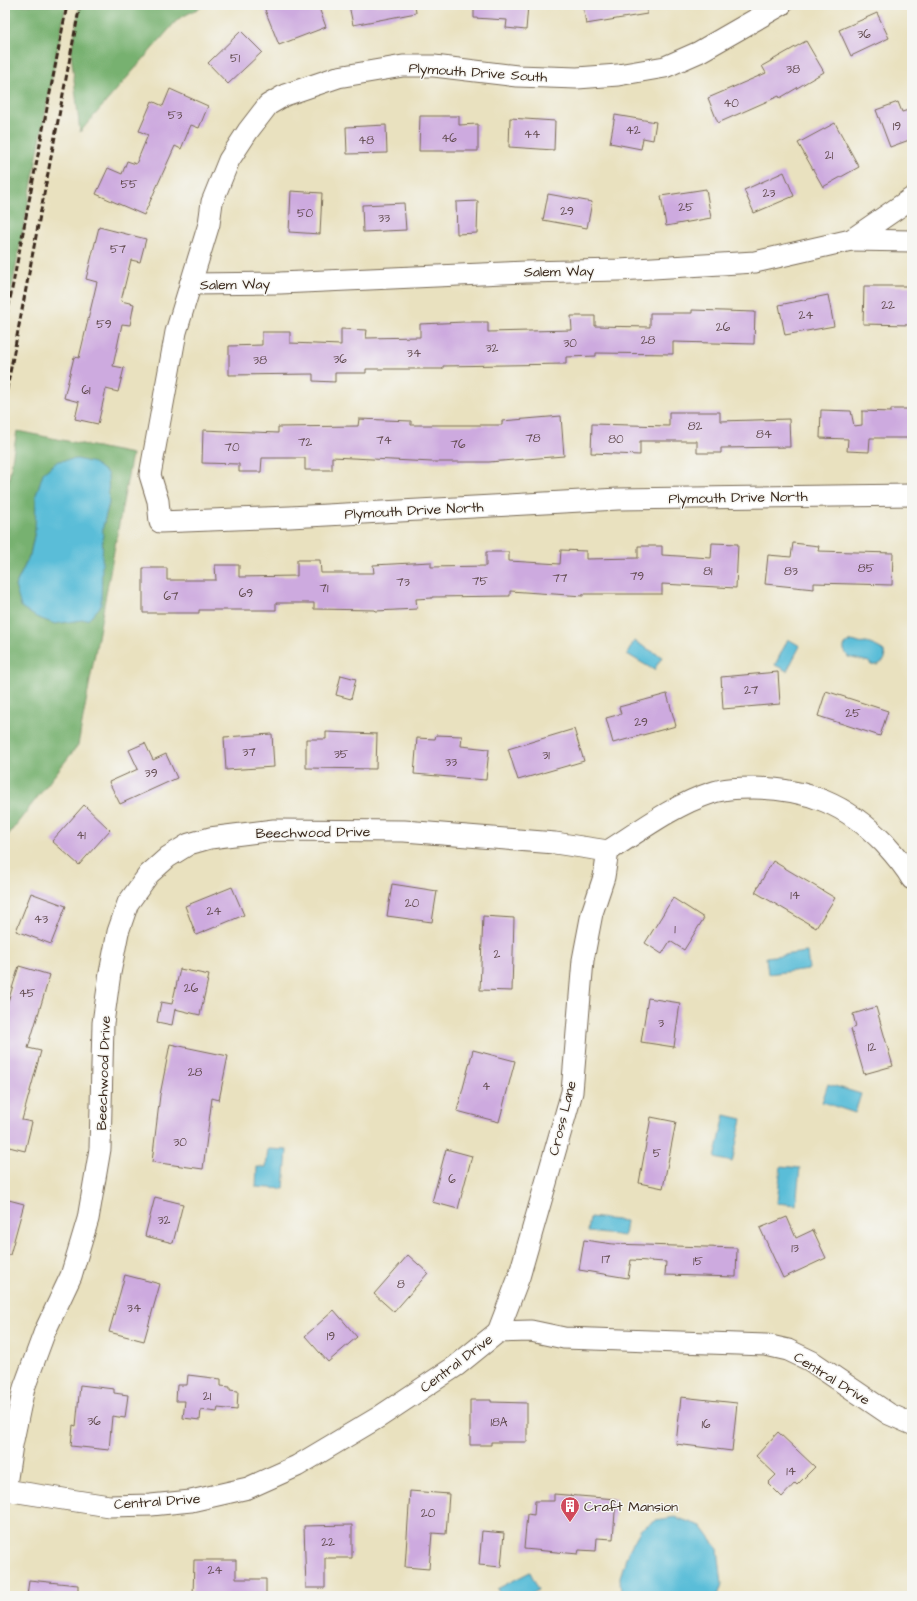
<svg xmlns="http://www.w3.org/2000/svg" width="917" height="1601" viewBox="0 0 917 1601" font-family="'Architects Daughter',sans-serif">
	<rect width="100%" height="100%" fill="#f6f6f2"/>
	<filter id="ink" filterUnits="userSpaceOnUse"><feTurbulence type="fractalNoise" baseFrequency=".025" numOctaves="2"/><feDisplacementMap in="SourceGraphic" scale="8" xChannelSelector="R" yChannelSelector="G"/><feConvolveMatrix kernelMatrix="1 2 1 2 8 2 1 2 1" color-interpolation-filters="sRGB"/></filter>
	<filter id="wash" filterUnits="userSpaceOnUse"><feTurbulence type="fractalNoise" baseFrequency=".012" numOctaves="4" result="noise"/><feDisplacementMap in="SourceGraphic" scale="16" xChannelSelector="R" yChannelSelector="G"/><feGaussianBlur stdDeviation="0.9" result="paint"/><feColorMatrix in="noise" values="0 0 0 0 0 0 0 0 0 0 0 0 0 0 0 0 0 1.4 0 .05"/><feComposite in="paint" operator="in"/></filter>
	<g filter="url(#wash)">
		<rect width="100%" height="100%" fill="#e9e1bf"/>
		<g fill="#77b170" stroke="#596e47" fill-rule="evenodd">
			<polygon points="5,5 66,5 5,324"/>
			<polygon points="80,5 205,5 178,19 80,132 71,53"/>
			<path d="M 17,431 L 132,454 L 78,745 L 5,839 L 5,502 ZM 109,503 L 103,526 L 15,586 L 30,555 L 35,531 Z"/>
		</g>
		<g fill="#5abdd8" stroke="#4a747b">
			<polygon points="77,459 94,463 108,474 109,503 103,526 101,606 89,619 55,624 36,617 21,607 15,586 30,555 35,531 36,495 43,473 58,461"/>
			<polygon points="788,639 800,646 787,671 775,665"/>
			<polygon points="634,641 662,657 654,670 627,654"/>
			<path d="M 850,641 C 854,641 856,642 859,643 C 861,644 864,643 866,643 C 869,643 882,649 884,651 L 885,659 C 881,664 877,666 871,665 L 869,662 L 848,657 L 844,650 L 844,646 Z"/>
			<polygon points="807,952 809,969 768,974 766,957"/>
			<polygon points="828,1084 861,1094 855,1113 822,1102"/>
			<polygon points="725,1115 742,1119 732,1162 715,1158"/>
			<polygon points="268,1149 287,1150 284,1189 256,1187 257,1167 266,1167"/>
			<polygon points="781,1166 800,1168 796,1205 777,1203"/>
			<polygon points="590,1217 626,1221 624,1236 588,1232"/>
			<polygon points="675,1517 701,1526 718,1549 722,1584 718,1596 621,1596 620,1577 628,1552 641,1529 656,1520"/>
			<polygon points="530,1572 539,1590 526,1596 501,1596 497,1589"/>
		</g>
		<g id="blocks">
			<g fill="#cdaadf">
				<polygon points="276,5 318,5 326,27 279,45 265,10"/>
				<polygon points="349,5 415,5 416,13 353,25"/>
				<polygon points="474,5 528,5 526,30 506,28 507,20 474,18"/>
				<polygon points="583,5 647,5 647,14 586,24"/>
				<polygon points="877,13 889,38 851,56 839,30"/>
				<polygon points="241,31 262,52 228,84 208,63"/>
				<polygon points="806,41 824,72 780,98 779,96 718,123 708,98 766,73 762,66"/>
				<polygon points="170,89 208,106 199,128 191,125 181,149 175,146 144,215 96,194 108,168 122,174 127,161 136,164 148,135 139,131 152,101 163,106"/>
				<polygon points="898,102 902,112 912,109 912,139 890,147 876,110"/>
				<polygon points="615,115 656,122 653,140 643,138 641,149 610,143"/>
				<polygon points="420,116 459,116 459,125 478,124 478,151 419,151"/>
				<polygon points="510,118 555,121 554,150 509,147"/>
				<polygon points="835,123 859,167 823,187 798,143"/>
				<polygon points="386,125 387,153 347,154 346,127"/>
				<polygon points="784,172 794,196 754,213 744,190"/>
				<polygon points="706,189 711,218 666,226 661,196"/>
				<polygon points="291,191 322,193 320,234 289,232"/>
				<polygon points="548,194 592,202 587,228 543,220"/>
				<polygon points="478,201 477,233 457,234 456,202"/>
				<polygon points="404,203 406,230 363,232 362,205"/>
				<polygon points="99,227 146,239 140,262 131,260 121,301 134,304 130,325 122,324 113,366 124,368 118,392 106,389 98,424 75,419 79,402 64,398 74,357 79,358 97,282 86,279"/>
				<polygon points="864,286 912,286 912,325 863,324"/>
				<polygon points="828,295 834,326 785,335 779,305"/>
				<polygon points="692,310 755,312 754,344 673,342 673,354 596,353 596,356 566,357 566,364 443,366 443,369 366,369 366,373 335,373 335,382 313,381 313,374 229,375 229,346 262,345 262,332 290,332 290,343 341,345 341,329 367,330 366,338 420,337 420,324 464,322 488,322 488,332 572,330 571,316 595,316 595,326 650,327 650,313 692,313"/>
				<polygon points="891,409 912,409 912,438 870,438 869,452 847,451 848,439 820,438 821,410 851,411 854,426 862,425 862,411 891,412"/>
				<polygon points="669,412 720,412 720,421 789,419 790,447 721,448 721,453 697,453 697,441 640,441 640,455 591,453 592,424 669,426"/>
				<polygon points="561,416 564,456 489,462 432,462 332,457 332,470 305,470 305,458 262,458 261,472 239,472 239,464 202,463 203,430 278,433 278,427 358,426 359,419 411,421 411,425 502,425 502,421"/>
				<polygon points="712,543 738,544 736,588 662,584 662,594 583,594 583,596 510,591 510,596 432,597 432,598 416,599 417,609 376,611 375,610 314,609 314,603 276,603 276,610 199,610 199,613 143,613 143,568 167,568 167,580 216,580 215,565 239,565 239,577 297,576 297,560 320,560 321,573 374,573 373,565 431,562 431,567 486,566 486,552 509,552 509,561 560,564 561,550 586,551 586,559 638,558 638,546 662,546 662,555 711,558"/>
				<polygon points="793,543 819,546 818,551 893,553 892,585 814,583 814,589 765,584 768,555 791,557"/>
				<polygon points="778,672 780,704 723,709 721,677"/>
				<polygon points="341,675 356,679 351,699 336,695"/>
				<polygon points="826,691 888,711 880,736 818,716"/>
				<polygon points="667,694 676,726 613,743 606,718 621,714 619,707"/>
				<polygon points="574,729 584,761 518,780 508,749"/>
				<polygon points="326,732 377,734 376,769 306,768 306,739 326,739"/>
				<polygon points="272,734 274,767 226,770 224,737"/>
				<polygon points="436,735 462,736 461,746 489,749 486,780 414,774 417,738 435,739"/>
				<polygon points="145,743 153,760 166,754 177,778 120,804 109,782 138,769 129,750"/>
				<polygon points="84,805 110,830 79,865 52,841"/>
				<polygon points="773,861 835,898 816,928 755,892"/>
				<polygon points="392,884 437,891 432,922 387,916"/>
				<polygon points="232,887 244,915 196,935 185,906"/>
				<polygon points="31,893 66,906 51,944 16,931"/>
				<polygon points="673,898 704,918 684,950 670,941 662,954 645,943"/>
				<polygon points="483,916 514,918 512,991 480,990"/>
				<polygon points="19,966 50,975 28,1048 41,1051 22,1120 32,1122 25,1151 5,1146 5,1011"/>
				<polygon points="180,969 209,975 200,1015 175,1009 172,1025 157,1022 161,1002 172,1004"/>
				<polygon points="648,998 680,1003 674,1047 641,1042"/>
				<polygon points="876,1007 893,1066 864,1074 851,1029 856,1027 853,1014"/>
				<polygon points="170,1044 228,1056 219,1100 212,1098 203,1169 152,1162 160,1095"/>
				<polygon points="473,1050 515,1061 499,1122 457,1111"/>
				<polygon points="651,1117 676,1122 663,1188 639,1183"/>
				<polygon points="446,1149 472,1156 458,1209 432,1202"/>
				<polygon points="155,1197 183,1204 173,1243 145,1236"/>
				<polygon points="5,1199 24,1204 10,1255 5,1254"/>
				<polygon points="787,1217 796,1238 813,1230 826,1258 783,1278 760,1228"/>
				<polygon points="584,1240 613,1244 737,1248 736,1277 665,1275 666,1262 631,1260 628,1278 579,1270"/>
				<polygon points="408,1255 428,1273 394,1312 374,1294"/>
				<polygon points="125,1275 160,1284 144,1341 109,1332"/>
				<polygon points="334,1310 357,1337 328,1362 305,1336"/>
				<polygon points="188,1375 221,1379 221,1386 230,1387 230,1390 238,1391 237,1410 218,1408 217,1412 201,1410 200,1420 183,1418 185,1401 176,1401 177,1385 187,1385"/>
				<polygon points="80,1385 114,1389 114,1393 128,1395 125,1418 112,1416 109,1450 71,1446 73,1425 76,1426"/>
				<polygon points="681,1397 737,1403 732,1451 676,1444"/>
				<polygon points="470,1400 491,1400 491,1402 527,1403 527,1442 491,1442 491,1445 470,1445"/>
				<polygon points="778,1432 815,1467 797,1485 795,1483 782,1497 768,1483 776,1475 756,1456"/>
				<polygon points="410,1491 449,1494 446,1534 432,1533 429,1569 405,1567"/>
				<polygon points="554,1494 616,1499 613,1539 597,1538 596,1551 579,1550 578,1554 524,1549 527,1514 534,1515 535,1501 554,1501"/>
				<polygon points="352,1525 352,1558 325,1558 325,1588 306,1588 304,1526"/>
				<polygon points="482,1531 504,1533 501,1567 479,1565"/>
				<polygon points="194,1560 236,1560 236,1579 266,1579 266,1596 193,1596"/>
				<polygon points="29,1580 78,1585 78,1596 27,1596"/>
			</g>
		</g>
	</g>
	<g filter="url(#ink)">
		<use href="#blocks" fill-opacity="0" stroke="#786a56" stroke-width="1"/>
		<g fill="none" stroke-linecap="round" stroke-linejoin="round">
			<g stroke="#786a56" stroke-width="23">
				<g id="minor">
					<polyline points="781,5 699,52 665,67 618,75 577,78 517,76 434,66 403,66 338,77 285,95 268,105 248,131 229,160 212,202 209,224 176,332 150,475 158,501 160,522 290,517 618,499 912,495"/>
					<polyline points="851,240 912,241"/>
					<polyline points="190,284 280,283 526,272 619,270 755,262 851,240 912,198"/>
					<polyline points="498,1332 519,1277 572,1092 583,960 592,913 604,877 608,851"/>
					<polyline points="5,1490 109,1506 151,1505 191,1501 248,1488 297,1466 379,1417 456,1366 498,1332 531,1331 564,1338 766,1345 788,1350 811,1361 889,1414 912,1424"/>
					<path d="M 5,1491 L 12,1445 L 24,1388 L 45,1331 L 71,1276 L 88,1219 L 100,1149 L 103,1023 L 110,973 L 118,932 L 128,903 L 149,874 L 168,857 L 189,844 L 210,838 L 274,830 L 404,831 L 555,843 L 608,851 C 641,830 674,805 711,793 C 724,788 740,788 753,788 C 808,789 846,804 884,843 C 895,855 904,865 912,879"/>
				</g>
			</g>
			<use href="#minor" stroke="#fff" stroke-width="21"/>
			<g stroke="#3b2a1e" stroke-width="3" stroke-dasharray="6 3" stroke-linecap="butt">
				<polyline points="5,325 67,5"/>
				<polyline points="5,399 80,5"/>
			</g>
		</g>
	</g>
	<defs>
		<g id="building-pin" transform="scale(1)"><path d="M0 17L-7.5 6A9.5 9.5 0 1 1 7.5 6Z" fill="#d1495b" stroke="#f6f6f2"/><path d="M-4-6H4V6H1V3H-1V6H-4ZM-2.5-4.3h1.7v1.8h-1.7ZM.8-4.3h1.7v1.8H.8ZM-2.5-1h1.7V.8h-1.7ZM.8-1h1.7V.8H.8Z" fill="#fff"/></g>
	</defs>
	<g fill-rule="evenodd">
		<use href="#building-pin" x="570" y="1506"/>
	</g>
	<g text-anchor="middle" stroke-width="3" stroke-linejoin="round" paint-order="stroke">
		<g font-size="12" fill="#604a4e">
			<text x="864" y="38">36</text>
			<text x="235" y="62">51</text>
			<text x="793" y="73">38</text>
			<text x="731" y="107">40</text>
			<text x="175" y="119">53</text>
			<text x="897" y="130">19</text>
			<text x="633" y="134">42</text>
			<text x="532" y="138">44</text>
			<text x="449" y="142">46</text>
			<text x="366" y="144">48</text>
			<text x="829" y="159">21</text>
			<text x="129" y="188">55</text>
			<text x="769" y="197">23</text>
			<text x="686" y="211">25</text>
			<text x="567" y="215">29</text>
			<text x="305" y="217">50</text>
			<text x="384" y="222">33</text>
			<text x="118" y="253">57</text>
			<text x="888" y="309">22</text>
			<text x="806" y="319">24</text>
			<text x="104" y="328">59</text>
			<text x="723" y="331">26</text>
			<text x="648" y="344">28</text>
			<text x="570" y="347">30</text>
			<text x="492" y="352">32</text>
			<text x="414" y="357">34</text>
			<text x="340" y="363">36</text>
			<text x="260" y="364">38</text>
			<text x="86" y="394">61</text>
			<text x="695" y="430">82</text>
			<text x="764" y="438">84</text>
			<text x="533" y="442">78</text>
			<text x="616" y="443">80</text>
			<text x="384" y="444">74</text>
			<text x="305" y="446">72</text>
			<text x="458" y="448">76</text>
			<text x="232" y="451">70</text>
			<text x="866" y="572">85</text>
			<text x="708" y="575">81</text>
			<text x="791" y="575">83</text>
			<text x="637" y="580">79</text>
			<text x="560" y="582">77</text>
			<text x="480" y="585">75</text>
			<text x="403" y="586">73</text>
			<text x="324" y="592">71</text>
			<text x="246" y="597">69</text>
			<text x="171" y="600">67</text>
			<text x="751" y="694">27</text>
			<text x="853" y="717">25</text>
			<text x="641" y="726">29</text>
			<text x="249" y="756">37</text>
			<text x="341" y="758">35</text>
			<text x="546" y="759">31</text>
			<text x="451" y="766">33</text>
			<text x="151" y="777">39</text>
			<text x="81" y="839">41</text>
			<text x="795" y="899">14</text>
			<text x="412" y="907">20</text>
			<text x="214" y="915">24</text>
			<text x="41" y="923">43</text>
			<text x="675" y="933">1</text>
			<text x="497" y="958">2</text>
			<text x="191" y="992">26</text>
			<text x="27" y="997">45</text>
			<text x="661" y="1027">3</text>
			<text x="872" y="1051">12</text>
			<text x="195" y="1076">28</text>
			<text x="486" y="1090">4</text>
			<text x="180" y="1146">30</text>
			<text x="657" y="1157">5</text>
			<text x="452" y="1183">6</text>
			<text x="164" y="1224">32</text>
			<text x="795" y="1252">13</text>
			<text x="606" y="1263">17</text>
			<text x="698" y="1265">15</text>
			<text x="401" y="1288">8</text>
			<text x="134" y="1312">34</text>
			<text x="331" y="1340">19</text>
			<text x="207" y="1400">21</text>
			<text x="94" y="1425">36</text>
			<text x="499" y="1426">18A</text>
			<text x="706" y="1428">16</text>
			<text x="791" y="1475">14</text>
			<text x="428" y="1517">20</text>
			<text x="328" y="1546">22</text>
			<text x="215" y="1574">24</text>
		</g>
		<g font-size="14" fill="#3b2a1e" stroke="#f6f6f2">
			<text transform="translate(478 72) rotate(4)" y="5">Plymouth Drive South</text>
			<text transform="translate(559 271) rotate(-1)" y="5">Salem Way</text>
			<text transform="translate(235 284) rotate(-1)" y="5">Salem Way</text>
			<text transform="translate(738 497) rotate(-1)" y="5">Plymouth Drive North</text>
			<text transform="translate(414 510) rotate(-3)" y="5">Plymouth Drive North</text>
			<text transform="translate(313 832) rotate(-1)" y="5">Beechwood Drive</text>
			<text transform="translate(103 1073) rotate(-88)" y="5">Beechwood Drive</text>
			<text transform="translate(562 1118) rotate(-76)" y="5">Cross Lane</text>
			<text transform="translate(456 1363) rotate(-37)" y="5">Central Drive</text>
			<text transform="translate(832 1378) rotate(32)" y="5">Central Drive</text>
			<text transform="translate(157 1501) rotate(-4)" y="5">Central Drive</text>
		</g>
		<g font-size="14" fill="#3b2a1e" stroke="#f6f6f2" text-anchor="start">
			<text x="584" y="1511">Craft Mansion</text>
		</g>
	</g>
	<rect width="917" height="1601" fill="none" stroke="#f6f6f2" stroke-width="20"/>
</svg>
